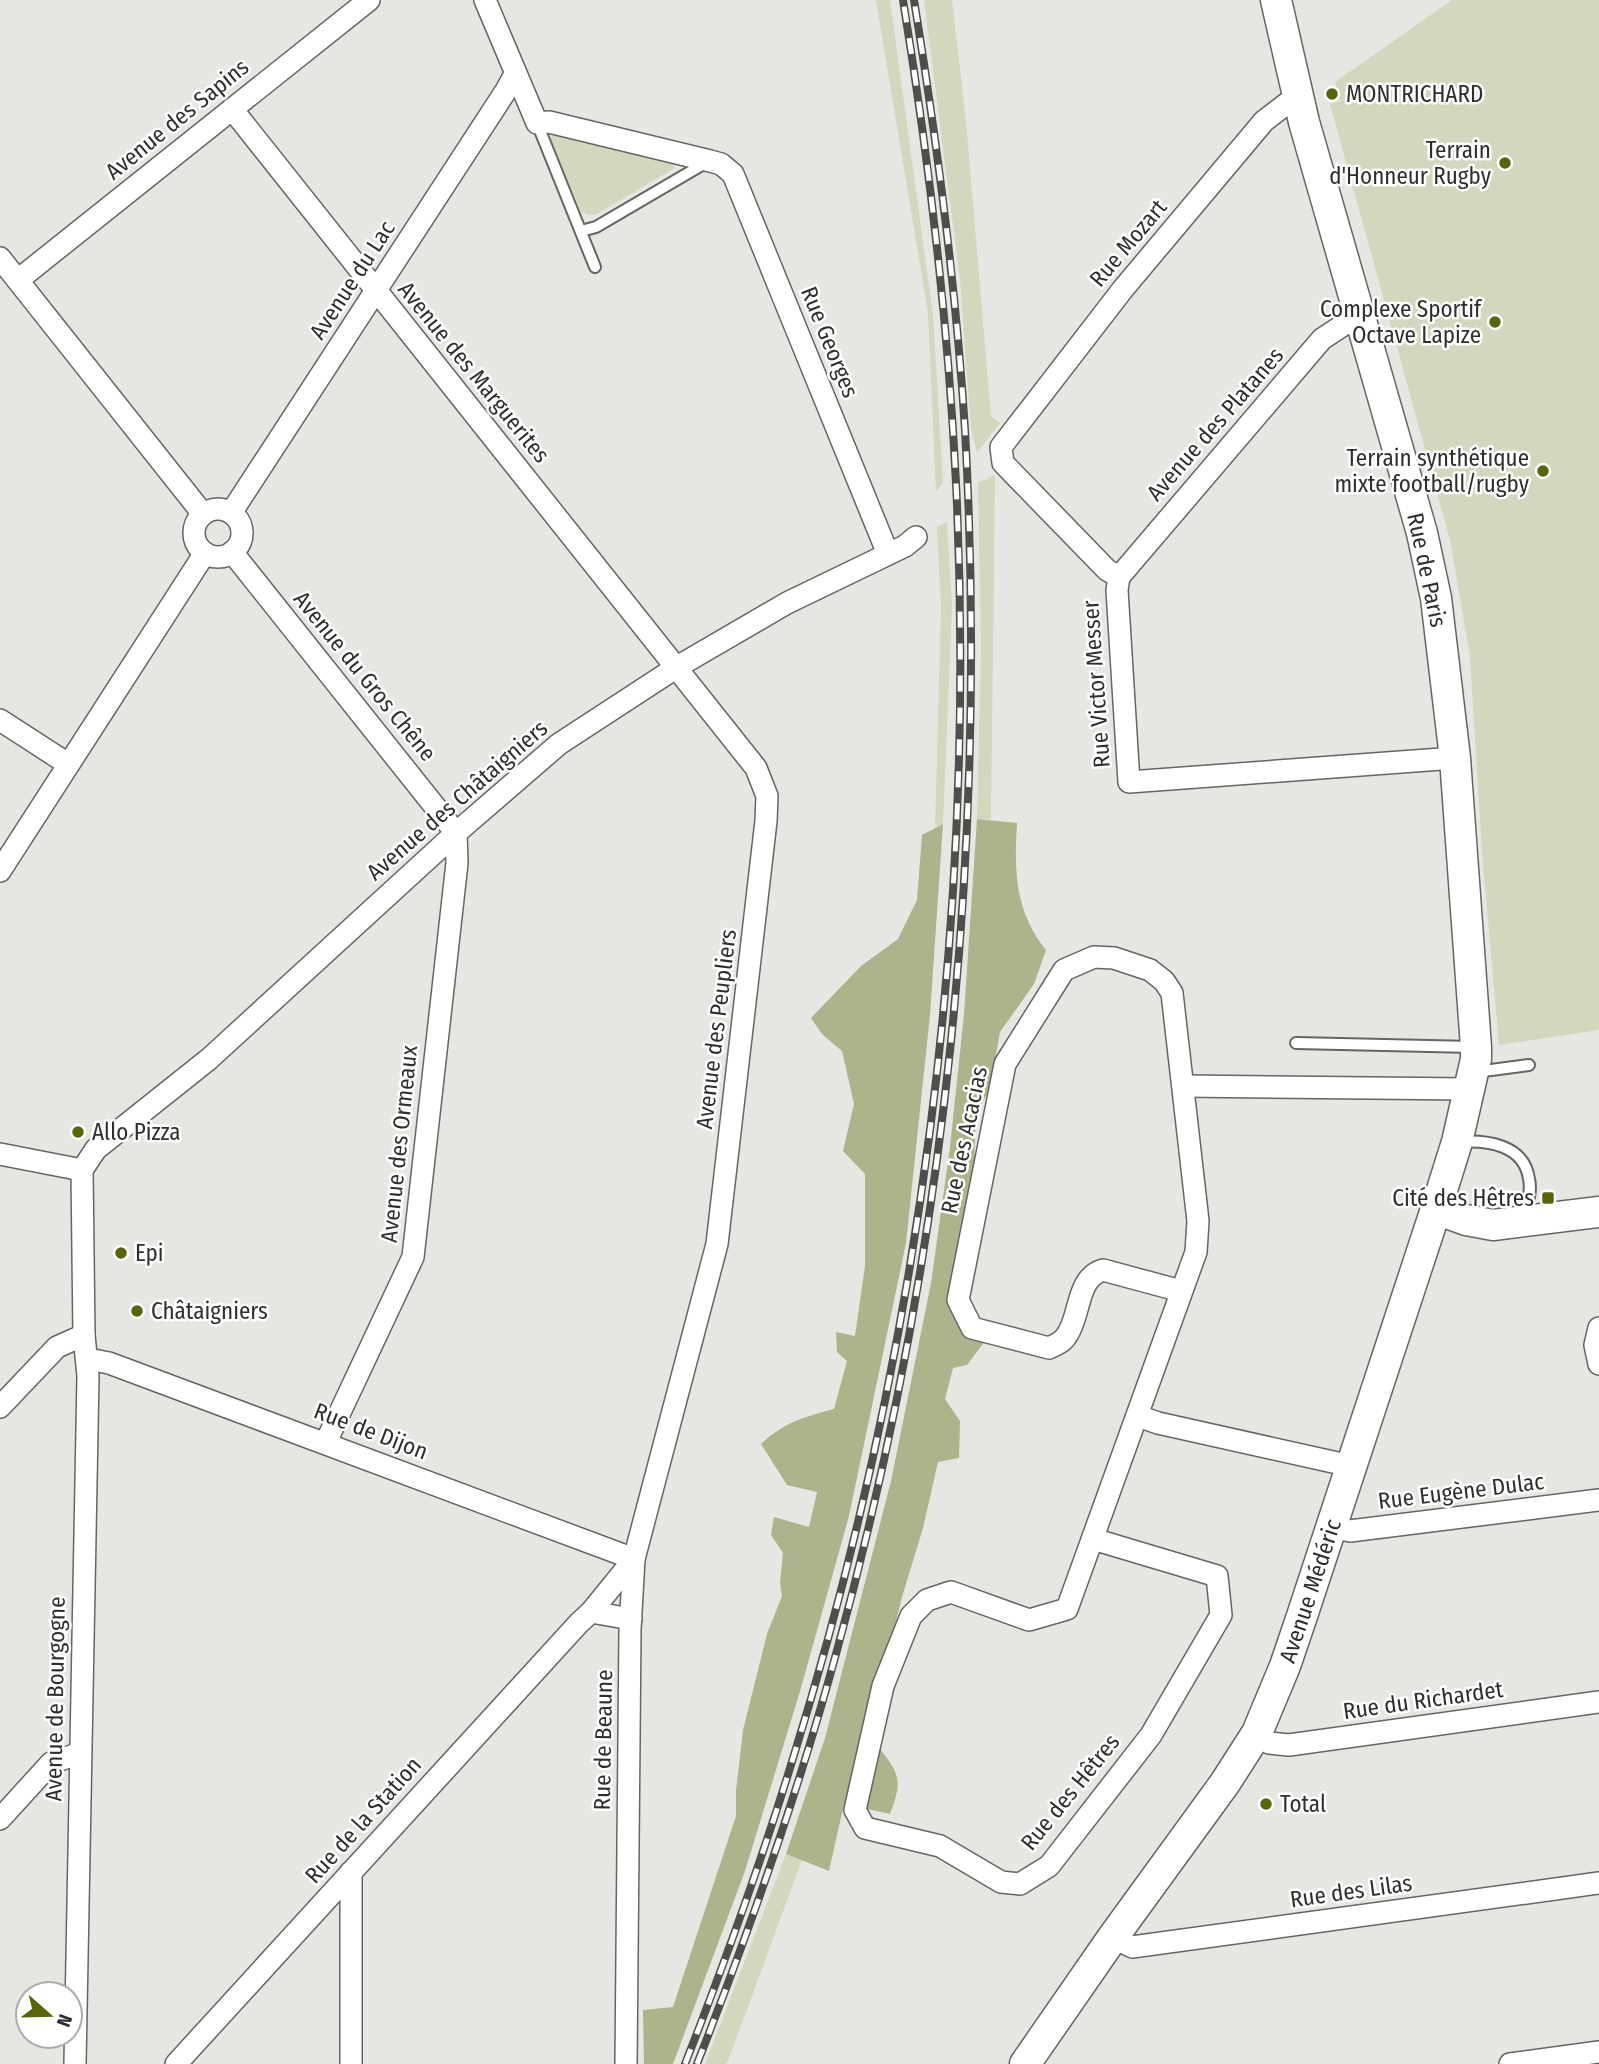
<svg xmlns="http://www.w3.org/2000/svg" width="1599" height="2064" viewBox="0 0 1599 2064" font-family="'Fira Sans Condensed',sans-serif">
	<rect width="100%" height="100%" fill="#e6e7e2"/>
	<g fill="#d2d7bd">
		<polygon points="876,0 890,0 933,315 943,483 936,491 928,313"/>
		<polygon points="924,0 952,0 966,121 991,416 1000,423 977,453 971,429 960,279"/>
		<polygon points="1452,0 1599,0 1599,1030 1499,1045 1482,853 1470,656 1450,540 1330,104 1340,101 1335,82"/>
		<polygon points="556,135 672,163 675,168 595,215 588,215 581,211 550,138"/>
		<polygon points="995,475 991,819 977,819 981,648 978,483"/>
		<polygon points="947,522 952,606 943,824 935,827 941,609 937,527"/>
		<polygon points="786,1854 802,1860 728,2061 726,2064 705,2064"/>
	</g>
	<g fill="#acb48b">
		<path d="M 977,819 L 1017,823 C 1014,872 1015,911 1046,950 L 1034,984 L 1000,1032 L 990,1088 L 976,1115 L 972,1217 L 960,1325 L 985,1341 L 967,1365 L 953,1368 L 945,1399 L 960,1421 L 959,1458 L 938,1462 L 923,1528 L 902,1597 L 888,1654 L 879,1748 C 901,1774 902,1783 890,1814 L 844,1804 L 829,1871 L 786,1854 L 825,1738 L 891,1481 L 931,1283 L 950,1147 L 964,1014 Z"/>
		<path d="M 943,824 L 930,1015 L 906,1243 L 849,1516 L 801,1688 L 745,1871 L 673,2064 L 644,2064 L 643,2010 L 673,2007 L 736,1816 L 736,1791 L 743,1730 L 767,1634 L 782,1596 L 780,1582 L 783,1553 L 771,1535 L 774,1517 L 809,1527 L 817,1492 L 787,1485 L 761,1444 C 786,1421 802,1418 834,1409 L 847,1361 L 837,1352 L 836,1332 L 855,1336 L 865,1266 L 865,1174 L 843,1151 L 854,1104 L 842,1051 L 822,1034 L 811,1018 L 861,966 L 898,939 L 917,900 L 922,835 Z"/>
	</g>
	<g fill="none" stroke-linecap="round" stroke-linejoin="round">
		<g stroke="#656662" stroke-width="14">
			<g id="service">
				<polyline points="537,123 595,267"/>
				<polyline points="581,231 596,227 707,162"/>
				<polyline points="1296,1043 1473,1047"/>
				<polyline points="1476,1072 1529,1065"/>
				<path d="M 1459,1142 C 1486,1140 1524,1144 1529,1179 C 1532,1191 1527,1205 1525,1217"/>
			</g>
		</g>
		<g stroke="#656662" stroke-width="24">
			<g id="minor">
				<polyline points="485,0 537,123 549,122 710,161 721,164 733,174 888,554"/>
				<polyline points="232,109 756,768 767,796 766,821 717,1244 634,1559 630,1629 626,2064"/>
				<polyline points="0,258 203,514"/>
				<polyline points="18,280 369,0"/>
				<polyline points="1360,314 1322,339 1119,577 1117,590 1129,782 1455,758"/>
				<circle cx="218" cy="533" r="24"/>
				<polyline points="231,513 507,89 515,74"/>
				<polyline points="232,552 456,833 457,863 413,1257 326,1442"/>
				<polyline points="1119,577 1107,570 1003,463 1001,447 1123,289 1264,121 1298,95"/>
				<polyline points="0,720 68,764"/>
				<polyline points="0,871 205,553"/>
				<polyline points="1183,1086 1469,1089"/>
				<polyline points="0,1154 82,1170"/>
				<polyline points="82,1170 96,1149 209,1059 456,833 559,744 677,667 787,603 905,546 916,537"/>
				<polyline points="1599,1328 1595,1345 1599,1364"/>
				<polyline points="88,1359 109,1363 634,1559 591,1612"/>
				<polyline points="0,1407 57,1347 84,1335"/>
				<polyline points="1138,1416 1158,1423 1351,1466"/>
				<polyline points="1331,1527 1350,1531 1599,1500"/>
				<path d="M 1093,1539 L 1217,1576 L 1221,1615 L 1151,1735 L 1049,1866 L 1020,1884 L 1001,1882 L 940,1846 L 865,1828 L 855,1810 L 883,1686 L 911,1616 L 927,1600 L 951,1592 L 1029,1620 L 1067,1609 L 1196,1252 L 1198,1221 L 1172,993 L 1164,981 L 1150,970 L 1114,958 L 1094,957 L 1064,970 L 1005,1064 L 958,1300 L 972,1328 L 1049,1348 C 1056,1345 1063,1342 1067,1335 C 1081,1315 1076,1278 1103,1270 L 1181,1291"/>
				<polyline points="1257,1733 1269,1743 1289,1745 1599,1702"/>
				<polyline points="0,1819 51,1763 80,1753"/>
				<polyline points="351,1872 351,2064"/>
				<polyline points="1113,1937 1132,1947 1599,1883"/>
				<polyline points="75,2064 88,1376 84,1335 82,1170"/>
				<polyline points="176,2064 579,1623 591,1612 631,1619"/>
				<polyline points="1510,2064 1599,2052"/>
			</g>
		</g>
		<g stroke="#656662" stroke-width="33">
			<g id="secondary">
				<polyline points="1436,1209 1466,1220 1493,1225 1599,1212"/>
				<path id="s1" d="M 1025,2064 L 1113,1937 L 1225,1783 L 1257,1733 L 1285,1666 L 1302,1616 L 1436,1209 L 1457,1142 L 1476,1059 L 1476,1047 L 1455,758 L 1436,598 L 1422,533 L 1304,122 L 1276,0"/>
			</g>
		</g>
		<use href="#service" stroke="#fff" stroke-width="10"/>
		<use href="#minor" stroke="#fff" stroke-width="21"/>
		<use href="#secondary" stroke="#fff" stroke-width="30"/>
		<g stroke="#4e4f4c" stroke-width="8">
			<g id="rail">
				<path d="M 685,2064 C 725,1962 762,1860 794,1755 C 921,1346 977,911 956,483 C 948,321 929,160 903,0"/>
				<path d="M 697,2064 C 750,1929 798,1793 836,1654 C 946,1256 988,842 965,430 C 956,286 937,142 914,0"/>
			</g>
		</g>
		<use href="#rail" stroke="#fff" stroke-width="5" stroke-dasharray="16" stroke-linecap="butt"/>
	</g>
	<g fill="#5a6507" stroke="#fff" stroke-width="2.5">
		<circle cx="1332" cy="94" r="7"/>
		<circle cx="1505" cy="163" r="7"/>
		<circle cx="1495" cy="322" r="7"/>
		<circle cx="1543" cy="471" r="7"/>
		<circle cx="78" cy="1132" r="7"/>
		<rect x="1541" y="1191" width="14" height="14" rx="3.5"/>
		<circle cx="121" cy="1253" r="7"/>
		<circle cx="137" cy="1311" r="7"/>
		<circle cx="1266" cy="1804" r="7"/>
	</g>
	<g text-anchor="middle" stroke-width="5" stroke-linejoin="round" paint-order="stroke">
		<g font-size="23" fill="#2e2f2d" stroke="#fff" text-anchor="start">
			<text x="1346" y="102">MONTRICHARD</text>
			<text x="1491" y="158" text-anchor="end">Terrain<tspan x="1491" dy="26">d'Honneur Rugby</tspan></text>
			<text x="1481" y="317" text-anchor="end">Complexe Sportif<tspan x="1481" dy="26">Octave Lapize</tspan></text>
			<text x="1529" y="466" text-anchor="end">Terrain synthétique<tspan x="1529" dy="26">mixte football/rugby</tspan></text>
			<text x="92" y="1140">Allo Pizza</text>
			<text x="1534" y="1206" text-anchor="end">Cité des Hêtres</text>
			<text x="135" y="1261">Epi</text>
			<text x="151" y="1319">Châtaigniers</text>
			<text x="1280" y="1812">Total</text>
		</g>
		<g font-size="23" fill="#2e2f2d" stroke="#fff">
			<text transform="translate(177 119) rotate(-39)" y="8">Avenue des Sapins</text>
			<text transform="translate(1128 243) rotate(-50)" y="8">Rue Mozart</text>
			<text transform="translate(352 280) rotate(-57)" y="8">Avenue du Lac</text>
			<text transform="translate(830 342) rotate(68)" y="8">Rue Georges</text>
			<text transform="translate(474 372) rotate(51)" y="8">Avenue des Marguerites</text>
			<text transform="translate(1215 424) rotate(-49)" y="8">Avenue des Platanes</text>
			<text transform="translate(1427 570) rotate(78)" y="8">Rue de Paris</text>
			<text transform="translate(365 676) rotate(51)" y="8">Avenue du Gros Chêne</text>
			<text transform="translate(1096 684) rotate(-94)" y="8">Rue Victor Messer</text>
			<text transform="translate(457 800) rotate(-41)" y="8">Avenue des Châtaigniers</text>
			<text transform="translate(716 1029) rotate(-83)" y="8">Avenue des Peupliers</text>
			<text transform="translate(964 1140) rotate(-78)" y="8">Rue des Acacias</text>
			<text transform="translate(399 1144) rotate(-84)" y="8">Avenue des Ormeaux</text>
			<text transform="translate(371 1431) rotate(21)" y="8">Rue de Dijon</text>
			<text transform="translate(1461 1491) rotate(-7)" y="8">Rue Eugène Dulac</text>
			<text dy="8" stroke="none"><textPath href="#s1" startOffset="556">Avenue Médéric</textPath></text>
			<text transform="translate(55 1699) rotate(-89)" y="8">Avenue de Bourgogne</text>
			<text transform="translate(1423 1700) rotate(-8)" y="8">Rue du Richardet</text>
			<text transform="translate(603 1740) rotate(-89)" y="8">Rue de Beaune</text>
			<text transform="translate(1070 1792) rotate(-51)" y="8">Rue des Hêtres</text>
			<text transform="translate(363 1820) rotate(-48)" y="8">Rue de la Station</text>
			<text transform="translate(1351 1891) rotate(-8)" y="8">Rue des Lilas</text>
		</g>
	</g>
	<g transform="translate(49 2015) rotate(110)"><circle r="33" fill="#ffffff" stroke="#abacab" stroke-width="2"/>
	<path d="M0-5L12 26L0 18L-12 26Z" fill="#5a6507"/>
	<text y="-10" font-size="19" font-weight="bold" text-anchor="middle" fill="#2e2f2d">N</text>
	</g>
</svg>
